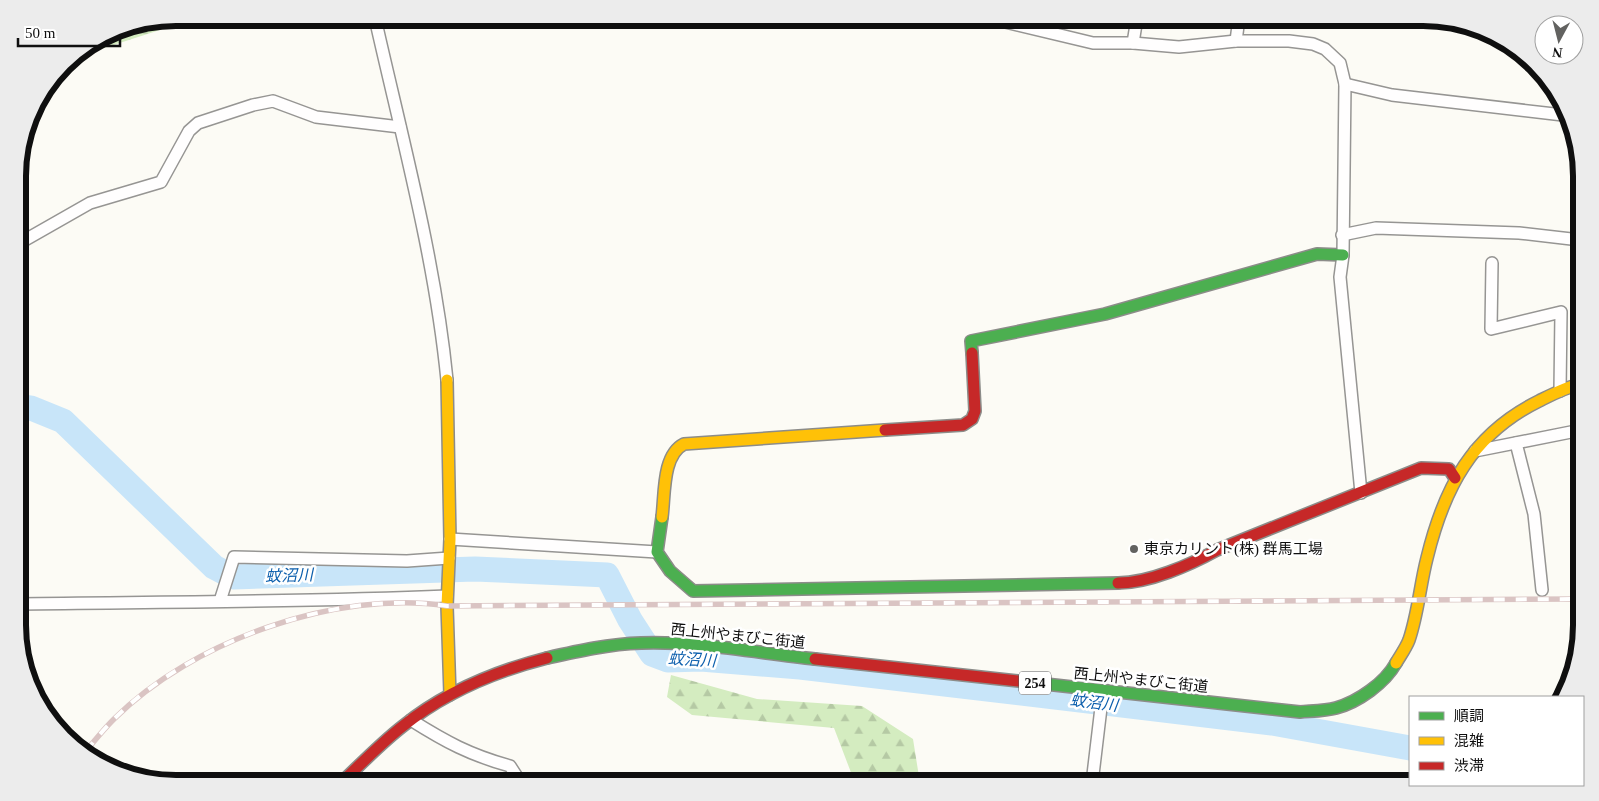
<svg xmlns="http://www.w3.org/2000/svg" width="1599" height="801" viewBox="0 0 1599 801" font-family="'Times New Roman','Noto Sans JP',serif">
	<defs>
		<pattern id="forest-firs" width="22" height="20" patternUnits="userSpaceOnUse" patternTransform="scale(1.25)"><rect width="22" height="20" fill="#d4ecc0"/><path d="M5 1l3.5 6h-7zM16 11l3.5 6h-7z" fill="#b5c9a4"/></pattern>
	</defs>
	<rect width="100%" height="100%" fill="#fcfbf5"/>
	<g fill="url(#forest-firs)">
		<polygon points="176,18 197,18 70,59 116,29"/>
		<polygon points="671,675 757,699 862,706 913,739 920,783 855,783 834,728 692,715 667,697"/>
	</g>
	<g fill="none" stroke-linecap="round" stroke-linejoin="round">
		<polyline stroke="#c8e5f9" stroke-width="25" points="18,406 31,408 63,421 214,567 233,577 475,569 607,575 630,620 652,654 668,660 701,659 800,667 1139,707 1272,723 1410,748"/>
		<g stroke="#969593" stroke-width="14">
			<g id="street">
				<path d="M 375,18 C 402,138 435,258 447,380"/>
				<polyline points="989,18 1093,43 1133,43 1179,47 1236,41 1289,41 1313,44 1325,49 1340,63 1345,84 1343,255 1340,277 1361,493"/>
				<polyline points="1236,41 1239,18"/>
				<polyline points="1133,43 1137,18"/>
				<polyline points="1345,84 1392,95 1563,115"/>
				<polyline points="1342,235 1376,228 1519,233 1580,240"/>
				<polyline points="18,244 90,203 161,182 189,131 198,123 253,105 273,101 316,117 400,127"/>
				<polyline points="1492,263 1491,329 1561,312 1560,391"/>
				<polyline points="1516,443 1534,514 1542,590"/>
				<polyline points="1475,451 1581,430"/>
				<polyline points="450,539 657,552"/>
				<polyline points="220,601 234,557 407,561 449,558"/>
				<path d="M 19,604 C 162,602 305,602 447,596"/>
				<path d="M 411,720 C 446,742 470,755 510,766 L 521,783"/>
				<polyline points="1092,783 1103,691"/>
			</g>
		</g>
		<g stroke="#8c8c89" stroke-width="14">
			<g id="fast">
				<polyline points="972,353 971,341 1105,314 1317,254 1343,255"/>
				<polyline points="662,517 657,552 670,571 693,591 1118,583"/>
				<path d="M 547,658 C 578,651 609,644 641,643 C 699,641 758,653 815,659"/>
				<path d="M 1027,682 L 1300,712 C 1311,711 1325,711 1336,708 C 1358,702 1385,683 1396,663"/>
			</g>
		</g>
		<g stroke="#8c8c89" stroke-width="14">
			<g id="slow">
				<polyline points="447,380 450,539 447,606 450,695"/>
				<path d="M 662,517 C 665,495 662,455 684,444 L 885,430"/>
				<path d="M 1396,663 C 1400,656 1406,648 1409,640 C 1418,614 1420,585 1427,558 C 1444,488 1472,434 1539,401 C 1553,394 1566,387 1581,384"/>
			</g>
		</g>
		<g stroke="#8c8c89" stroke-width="14">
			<g id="jam">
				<polyline points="885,430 963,425 972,419 975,411 972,353"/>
				<path d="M 1118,583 C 1149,583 1190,565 1217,550 L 1421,468 L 1449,469 L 1455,478"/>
				<polyline points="815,659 1027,682"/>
				<path d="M 341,783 C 361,764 381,743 403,726 C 444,693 496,671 547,658"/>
			</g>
		</g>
		<use href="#street" stroke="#fffefe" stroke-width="11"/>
		<use href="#fast" stroke="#4caf50" stroke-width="11"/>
		<use href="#slow" stroke="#ffc107" stroke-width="11"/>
		<use href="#jam" stroke="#c62828" stroke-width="11"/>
		<g stroke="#dac4c3" stroke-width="5.5">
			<path id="rail" d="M 86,751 C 95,740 104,729 114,719 C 192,641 337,589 447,606 L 1581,599"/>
		</g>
		<use href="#rail" stroke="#fff" stroke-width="4" stroke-dasharray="11" stroke-linecap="butt"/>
	</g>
	<circle fill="#626260" stroke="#fff" stroke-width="2" cx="1134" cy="549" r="5"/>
	<g text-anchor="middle" stroke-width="5" stroke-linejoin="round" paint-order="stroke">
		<rect fill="#fff" stroke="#575757" stroke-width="1" x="1019" y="671.5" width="32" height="23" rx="4"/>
		<g font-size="14" font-weight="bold" fill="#0f0f0f">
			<text x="1035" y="688">254</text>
		</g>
		<g font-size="15" fill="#0f0f0f" stroke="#fff" text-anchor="start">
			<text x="1144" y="554">東京カリント(株) 群馬工場</text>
		</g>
		<g font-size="15" fill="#0f0f0f" stroke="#fff">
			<text transform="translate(738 636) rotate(6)" y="5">西上州やまびこ街道</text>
			<text transform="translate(1141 680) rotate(6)" y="5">西上州やまびこ街道</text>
		</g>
		<g font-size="16" font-style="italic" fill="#0c5fad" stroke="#fff">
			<text transform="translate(289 575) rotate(-2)" y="6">蚊沼川</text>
			<text transform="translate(692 659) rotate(3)" y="6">蚊沼川</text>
			<text transform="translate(1094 702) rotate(7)" y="6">蚊沼川</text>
		</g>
	</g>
	<path d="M0 0H1599V801H0ZM176 26H1423A150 150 0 0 1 1573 176V625A150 150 0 0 1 1423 775H176A150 150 0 0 1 26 625V176A150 150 0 0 1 176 26Z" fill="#ececec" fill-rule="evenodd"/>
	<path fill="none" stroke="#0f0f0f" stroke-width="6" d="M176 26H1423A150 150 0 0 1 1573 176V625A150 150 0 0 1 1423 775H176A150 150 0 0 1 26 625V176A150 150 0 0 1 176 26Z"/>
	<rect x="1409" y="696" width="175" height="90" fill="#ffffff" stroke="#9f9f9f"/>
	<rect x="1419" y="712" width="25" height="8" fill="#4caf50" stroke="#9f9f9f"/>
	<text x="1454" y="721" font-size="15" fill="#0f0f0f">順調</text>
	<rect x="1419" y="737" width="25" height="8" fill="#ffc107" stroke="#9f9f9f"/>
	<text x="1454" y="746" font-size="15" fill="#0f0f0f">混雑</text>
	<rect x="1419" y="762" width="25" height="8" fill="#c62828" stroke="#9f9f9f"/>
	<text x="1454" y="771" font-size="15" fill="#0f0f0f">渋滞</text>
	<g transform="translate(1559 40) rotate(187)"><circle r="24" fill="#ffffff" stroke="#9f9f9f"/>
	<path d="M0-4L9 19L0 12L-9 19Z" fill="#626260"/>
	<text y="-8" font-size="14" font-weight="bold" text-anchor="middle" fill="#0f0f0f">N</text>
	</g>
	<path d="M18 38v8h102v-8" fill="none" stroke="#0f0f0f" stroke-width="2.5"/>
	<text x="25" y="38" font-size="15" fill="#0f0f0f" stroke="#ffffff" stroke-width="4" paint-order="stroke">50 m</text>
</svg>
